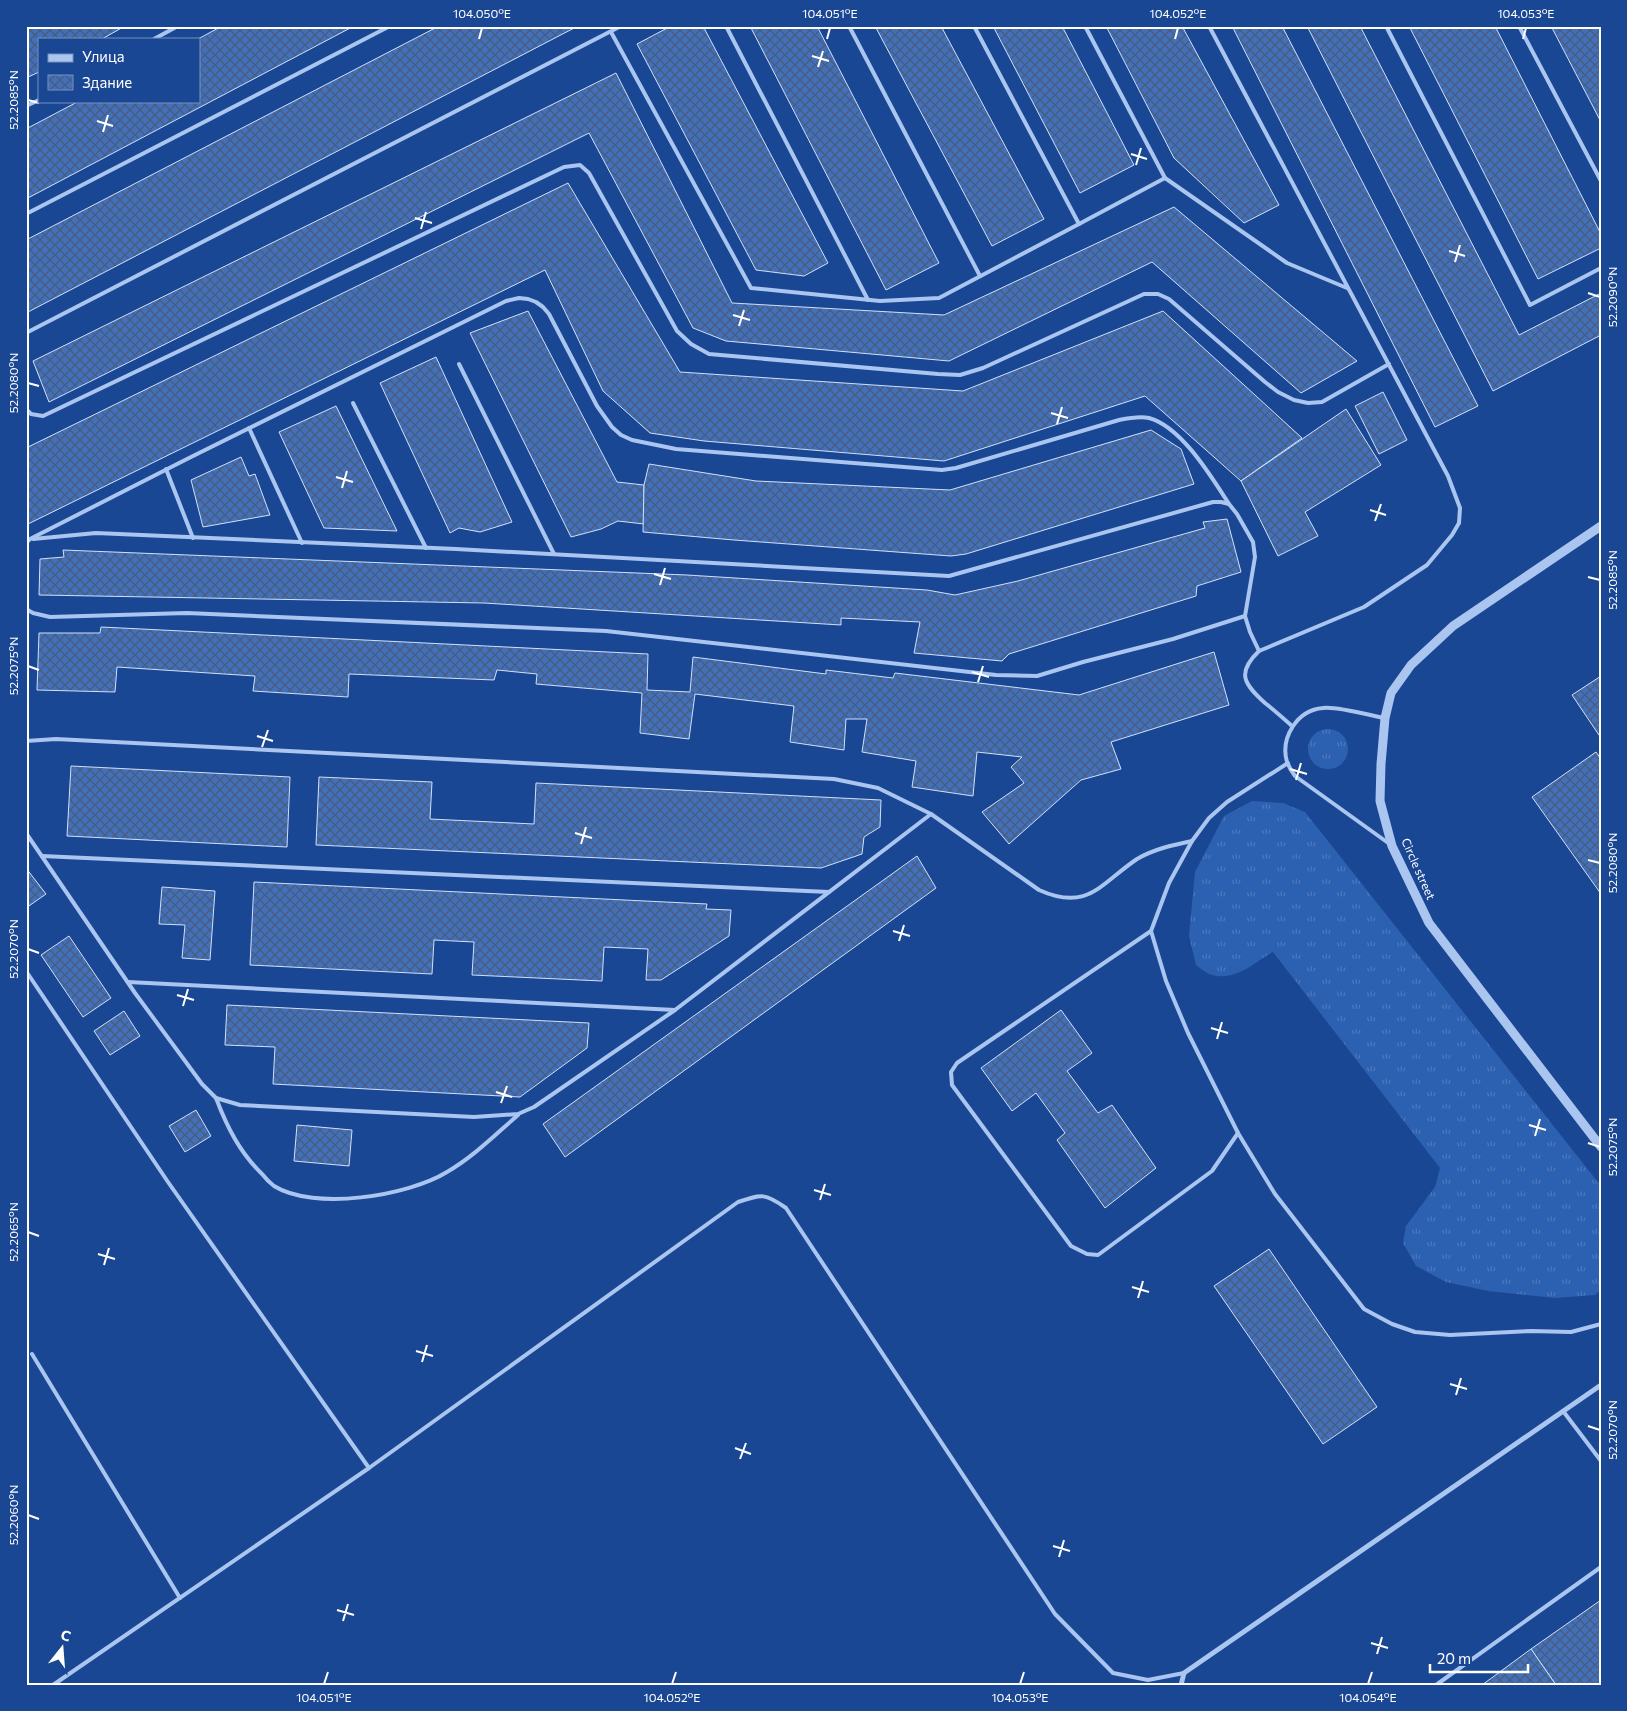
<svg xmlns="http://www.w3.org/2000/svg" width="1627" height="1711" viewBox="0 0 1627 1711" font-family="Commissioner,sans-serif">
	<defs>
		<pattern id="grass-tufts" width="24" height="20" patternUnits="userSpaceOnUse" patternTransform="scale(1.25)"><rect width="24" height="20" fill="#2c60b1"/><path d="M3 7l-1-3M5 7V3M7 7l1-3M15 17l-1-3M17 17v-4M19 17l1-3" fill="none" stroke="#4c78bd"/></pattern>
		<pattern id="building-cross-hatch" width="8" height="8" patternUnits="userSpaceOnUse" patternTransform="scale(1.25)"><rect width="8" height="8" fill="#4270ba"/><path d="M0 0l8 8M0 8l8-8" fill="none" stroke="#485c7e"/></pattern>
	</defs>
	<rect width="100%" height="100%" fill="#1a4793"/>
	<g fill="url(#grass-tufts)">
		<circle cx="1328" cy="749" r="20"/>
		<path d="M 1252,801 L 1283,803 L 1305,812 L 1601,1186 L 1601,1290 L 1595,1295 L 1555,1298 L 1488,1291 L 1446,1282 L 1416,1266 L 1403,1243 L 1406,1226 L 1435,1187 L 1440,1168 L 1273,952 C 1253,963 1235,983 1209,974 C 1205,972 1200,968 1196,965 L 1189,936 L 1195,872 L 1224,816 Z"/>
	</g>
	<g fill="url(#building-cross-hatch)" stroke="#d0e1fb">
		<polygon points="26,26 125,26 102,39 39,39 39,72 26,78"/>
		<polygon points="222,26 354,26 26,199 26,129 79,101 199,101 198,39"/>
		<polygon points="439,26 578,26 28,312 26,308 26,240"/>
		<polygon points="671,26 703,26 828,263 804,276 756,270 637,44"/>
		<polygon points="750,26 817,26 939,263 886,290"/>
		<polygon points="875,26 941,26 1044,219 992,246"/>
		<polygon points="993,26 1062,26 1134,165 1080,193"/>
		<polygon points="1106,26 1182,26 1279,205 1244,223 1174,158"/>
		<polygon points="1232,26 1282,26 1478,406 1435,427"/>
		<polygon points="1307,26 1360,26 1519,335 1601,293 1601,335 1493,391"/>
		<polygon points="1409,26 1495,26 1601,234 1601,248 1538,279"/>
		<polygon points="1551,26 1601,26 1601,122"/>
		<polygon points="616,73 732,303 944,315 1174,207 1357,361 1301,393 1152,262 949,361 726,341 693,328 589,133 49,402 33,361"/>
		<polygon points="568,183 680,372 963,391 1163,311 1302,438 1241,481 1145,396 944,461 704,441 650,433 603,391 545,270 26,525 26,448"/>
		<polygon points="528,311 617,482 644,485 644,524 618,521 601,529 571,537 470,333"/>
		<polygon points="436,357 512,522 480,532 459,528 450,533 380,383"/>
		<polygon points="1383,392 1407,440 1379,454 1355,406"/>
		<polygon points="336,406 397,531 324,528 279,432"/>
		<polygon points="1346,409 1381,465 1305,512 1318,536 1278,556 1241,481"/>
		<polygon points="1151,430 1181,449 1194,484 966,554 951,556 734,540 643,532 644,485 649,464 756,481 950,490"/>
		<polygon points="241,457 249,476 255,474 270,515 203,527 191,480"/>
		<polygon points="1227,519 1241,572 1197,586 1196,596 1009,654 1002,661 914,653 920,622 841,618 841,625 484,603 39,595 40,559 64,557 63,550 687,575 927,590 955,595 1018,581 1205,528 1203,522"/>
		<polygon points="101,627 648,654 647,690 690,692 693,657 826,674 826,670 893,678 895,673 1079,695 1214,652 1229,705 1111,742 1121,769 1081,780 1009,844 982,812 1024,783 1011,767 1022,757 977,752 973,796 912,787 916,761 862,752 867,719 846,719 844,750 790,742 794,706 695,694 689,739 640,733 642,693 536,684 537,674 497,670 494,680 349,674 348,697 253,691 255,676 117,667 115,692 37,690 39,633 100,633"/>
		<polygon points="1601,676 1601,738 1572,695"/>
		<polygon points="1596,752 1601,759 1601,894 1532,797"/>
		<polygon points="71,766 290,777 287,847 67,836"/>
		<polygon points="319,777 432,782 430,819 534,824 536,783 881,800 880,827 864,837 862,854 821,868 316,845"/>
		<polygon points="917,856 936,888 565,1157 543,1124"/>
		<polygon points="26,868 46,894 26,908"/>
		<polygon points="254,882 707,904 706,909 731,910 729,936 661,980 646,980 648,949 604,947 602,981 472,975 474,942 434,940 432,974 250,965"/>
		<polygon points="162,887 215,891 210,960 182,958 185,925 159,924"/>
		<polygon points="69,936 111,998 83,1017 41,955"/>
		<polygon points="227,1005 589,1023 587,1048 520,1097 273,1084 275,1047 225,1045"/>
		<polygon points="1061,1010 1092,1053 1067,1071 1098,1113 1112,1105 1156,1168 1105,1208 1057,1140 1065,1133 1036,1093 1012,1111 981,1068"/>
		<polygon points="124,1011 140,1036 110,1055 94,1031"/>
		<polygon points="196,1110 211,1136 185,1152 169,1126"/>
		<polygon points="297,1125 352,1130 349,1166 294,1161"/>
		<polygon points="1269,1249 1377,1407 1323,1444 1214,1286"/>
		<polygon points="1601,1600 1601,1685 1556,1685 1531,1649"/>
		<polygon points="1531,1649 1556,1685 1482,1685"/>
	</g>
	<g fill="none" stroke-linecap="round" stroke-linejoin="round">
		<g stroke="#aac5ef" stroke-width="4">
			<polyline points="726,26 868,300"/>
			<polyline points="849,26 980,276"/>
			<polyline points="1085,26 1165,178 1287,263 1347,288"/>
			<path d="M 1209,26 L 1448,476 L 1460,508 L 1459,523 L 1452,535 L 1427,565 L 1364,607 L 1259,651 C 1236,673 1244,684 1265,703 C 1274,710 1283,718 1292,726"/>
			<polyline points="1386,26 1530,305 1601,268"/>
			<polyline points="1519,26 1601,181"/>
			<polyline points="611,32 751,288 880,301 939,298 1079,224 974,26"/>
			<polyline points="154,39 178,26"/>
			<polyline points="26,106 39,100"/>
			<polyline points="26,214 390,26"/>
			<polyline points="1079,224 1165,178"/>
			<polyline points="26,333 621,26"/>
			<polyline points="459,364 554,554"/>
			<polyline points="353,403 426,548"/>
			<polyline points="26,409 31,414 43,416 564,167 580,165 589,173 677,331 691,344 709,354 938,374 960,375 983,368 1144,294 1158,294 1169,299 1265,382 1278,392 1294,400 1308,403 1322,402 1389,364"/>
			<polyline points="249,428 302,543"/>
			<polyline points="166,469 193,538"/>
			<polyline points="33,539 96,533 456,549 949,576 1213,502 1221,502 1229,504 1237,514 1253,542 1255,557 1245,616 1250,632 1259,651"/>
			<path d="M 26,543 L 30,539 L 187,459 L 506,301 L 519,298 L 528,299 L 536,302 L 543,307 L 549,314 L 597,406 L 612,427 L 621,435 L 632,440 L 676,449 L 942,470 L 956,468 L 1119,420 C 1129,418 1139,416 1149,418 C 1182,427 1212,478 1229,504"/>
			<polyline points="26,609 33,613 50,617 187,613 606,631 996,675 1037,676 1083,662 1173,639 1245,616"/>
			<path d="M 1384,718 C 1369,715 1336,706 1323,708 C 1297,710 1280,738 1287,762 C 1289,767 1292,772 1295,776 L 1391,845"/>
			<path d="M 26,741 L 56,739 L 834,779 L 878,788 L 931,814 L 1039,890 C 1088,912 1100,884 1137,859 C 1154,849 1173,845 1192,841"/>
			<polyline points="1288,763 1227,802 1209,818 1192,841 1169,883 1151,931 1166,981 1188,1033 1238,1133 1275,1194 1364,1309 1392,1324 1415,1332 1450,1335 1531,1331 1571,1332 1601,1324"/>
			<polyline points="26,833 135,993 202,1084 216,1098 240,1105 474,1117 518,1114 534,1107 675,1010"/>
			<polyline points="42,856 829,892"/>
			<polyline points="1151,931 957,1063 951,1072 952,1085 1071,1246 1087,1254 1098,1255 1212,1171 1238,1133"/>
			<polyline points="26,971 168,1182 369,1468"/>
			<polyline points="128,982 675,1010 931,814"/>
			<path d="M 216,1098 C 227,1127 240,1153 263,1175 C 266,1179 270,1183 274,1186 C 314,1211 408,1196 447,1172 C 473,1157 495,1135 518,1115"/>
			<polyline points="32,1354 180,1598"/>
			<polyline points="1563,1411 1601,1461"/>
			<path d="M 53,1685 L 369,1468 L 738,1202 C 762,1194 765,1193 786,1208 L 1055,1614 L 1113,1673 L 1148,1680 L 1184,1673"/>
			<polyline points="1436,1685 1601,1567"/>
		</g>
		<polyline stroke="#aac5ef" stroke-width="5" points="1181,1685 1184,1673 1601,1385"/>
		<polyline stroke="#aac5ef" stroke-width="9" points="1601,526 1453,626 1411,665 1391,693 1385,718 1381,764 1380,801 1392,846 1429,923 1601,1147"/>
	</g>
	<path fill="none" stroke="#fff" stroke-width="2" d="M 479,39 L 482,28M 827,39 L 830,28M 1175,39 L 1178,28M 1523,39 L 1526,28M 812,56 L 829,61M 818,67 L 823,51M 28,100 L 39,103M 97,121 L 113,126M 103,132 L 108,115M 1131,154 L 1147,159M 1136,165 L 1141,148M 415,218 L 432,223M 421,229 L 426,212M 1449,251 L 1465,256M 1455,262 L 1460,245M 1588,293 L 1600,297M 733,315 L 750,320M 739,326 L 744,310M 28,383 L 39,386M 1051,413 L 1068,418M 1057,424 L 1062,407M 336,477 L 353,482M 342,488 L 347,471M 1370,510 L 1386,515M 1375,521 L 1381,504M 654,574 L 671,579M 1588,577 L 1600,580M 660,585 L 665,568M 28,666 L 39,670M 972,672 L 989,677M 978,682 L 983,666M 257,736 L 273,741M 262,747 L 268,730M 1290,769 L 1307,774M 1296,780 L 1301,763M 575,833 L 592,838M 581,844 L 586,827M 1588,860 L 1600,863M 893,931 L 910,936M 899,941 L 904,925M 28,949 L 39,953M 177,995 L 194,1000M 183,1006 L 188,989M 1211,1028 L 1228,1033M 1217,1039 L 1222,1022M 496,1092 L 512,1097M 501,1103 L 507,1086M 1529,1125 L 1546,1130M 1535,1136 L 1540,1119M 1588,1143 L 1600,1147M 814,1190 L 831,1195M 820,1200 L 825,1184M 28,1232 L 39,1236M 98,1254 L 115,1259M 104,1265 L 109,1248M 1132,1287 L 1149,1292M 1138,1298 L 1143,1281M 416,1351 L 433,1356M 422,1362 L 427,1345M 1450,1384 L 1467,1389M 1456,1395 L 1461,1378M 1588,1426 L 1600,1430M 735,1448 L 751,1454M 740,1459 L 746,1443M 28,1515 L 39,1519M 1053,1546 L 1070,1551M 1059,1557 L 1064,1540M 337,1610 L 354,1615M 343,1621 L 348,1604M 1371,1643 L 1388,1648M 1377,1654 L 1382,1637M 324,1684 L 328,1672M 672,1684 L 676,1672M 1020,1684 L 1024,1672M 1368,1684 L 1372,1672"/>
	<g text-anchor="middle" stroke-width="5" stroke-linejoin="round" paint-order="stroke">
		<g font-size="12" fill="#fff" stroke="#1a4793">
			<text transform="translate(1418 869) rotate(66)" y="4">Circle street</text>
		</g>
	</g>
	<rect width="1627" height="1711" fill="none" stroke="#1a4793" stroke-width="55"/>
	<rect x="38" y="38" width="162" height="65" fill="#1a4793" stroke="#7691be"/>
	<rect x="48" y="54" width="25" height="8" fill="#aac5ef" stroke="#7691be"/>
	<text x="82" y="62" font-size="15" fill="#ffffff">Улица</text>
	<rect x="48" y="75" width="25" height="15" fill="url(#building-cross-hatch)" stroke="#7691be"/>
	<text x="82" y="88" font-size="15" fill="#ffffff">Здание</text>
	<g transform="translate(62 1648) rotate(17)" stroke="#1a4793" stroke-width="4" paint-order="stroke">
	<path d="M0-4L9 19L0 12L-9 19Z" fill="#ffffff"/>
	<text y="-8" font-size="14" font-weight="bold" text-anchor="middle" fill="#ffffff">С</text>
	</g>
	<path d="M1430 1664v8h98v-8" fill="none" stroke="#ffffff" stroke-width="2.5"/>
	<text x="1437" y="1664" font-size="15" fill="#ffffff" stroke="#1a4793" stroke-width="4" paint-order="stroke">20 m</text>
	<rect x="28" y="28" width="1572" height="1656" fill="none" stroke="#fff" stroke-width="2"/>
	<g font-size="12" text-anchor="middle" fill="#fff">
		<text x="482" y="18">104.050°E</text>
		<text x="830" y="18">104.051°E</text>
		<text x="1178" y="18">104.052°E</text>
		<text x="1526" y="18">104.053°E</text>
		<text transform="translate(14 100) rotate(-90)" y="4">52.2085°N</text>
		<text transform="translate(1613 297) rotate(-90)" y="4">52.2090°N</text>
		<text transform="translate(14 383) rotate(-90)" y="4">52.2080°N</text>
		<text transform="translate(1613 580) rotate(-90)" y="4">52.2085°N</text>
		<text transform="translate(14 666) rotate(-90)" y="4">52.2075°N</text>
		<text transform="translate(1613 863) rotate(-90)" y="4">52.2080°N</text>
		<text transform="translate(14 949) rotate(-90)" y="4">52.2070°N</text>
		<text transform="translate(1613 1147) rotate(-90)" y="4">52.2075°N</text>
		<text transform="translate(14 1232) rotate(-90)" y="4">52.2065°N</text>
		<text transform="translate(1613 1430) rotate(-90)" y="4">52.2070°N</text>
		<text transform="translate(14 1515) rotate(-90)" y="4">52.2060°N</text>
		<text x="324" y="1702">104.051°E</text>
		<text x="672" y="1702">104.052°E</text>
		<text x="1020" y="1702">104.053°E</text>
		<text x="1368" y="1702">104.054°E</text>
	</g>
</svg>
